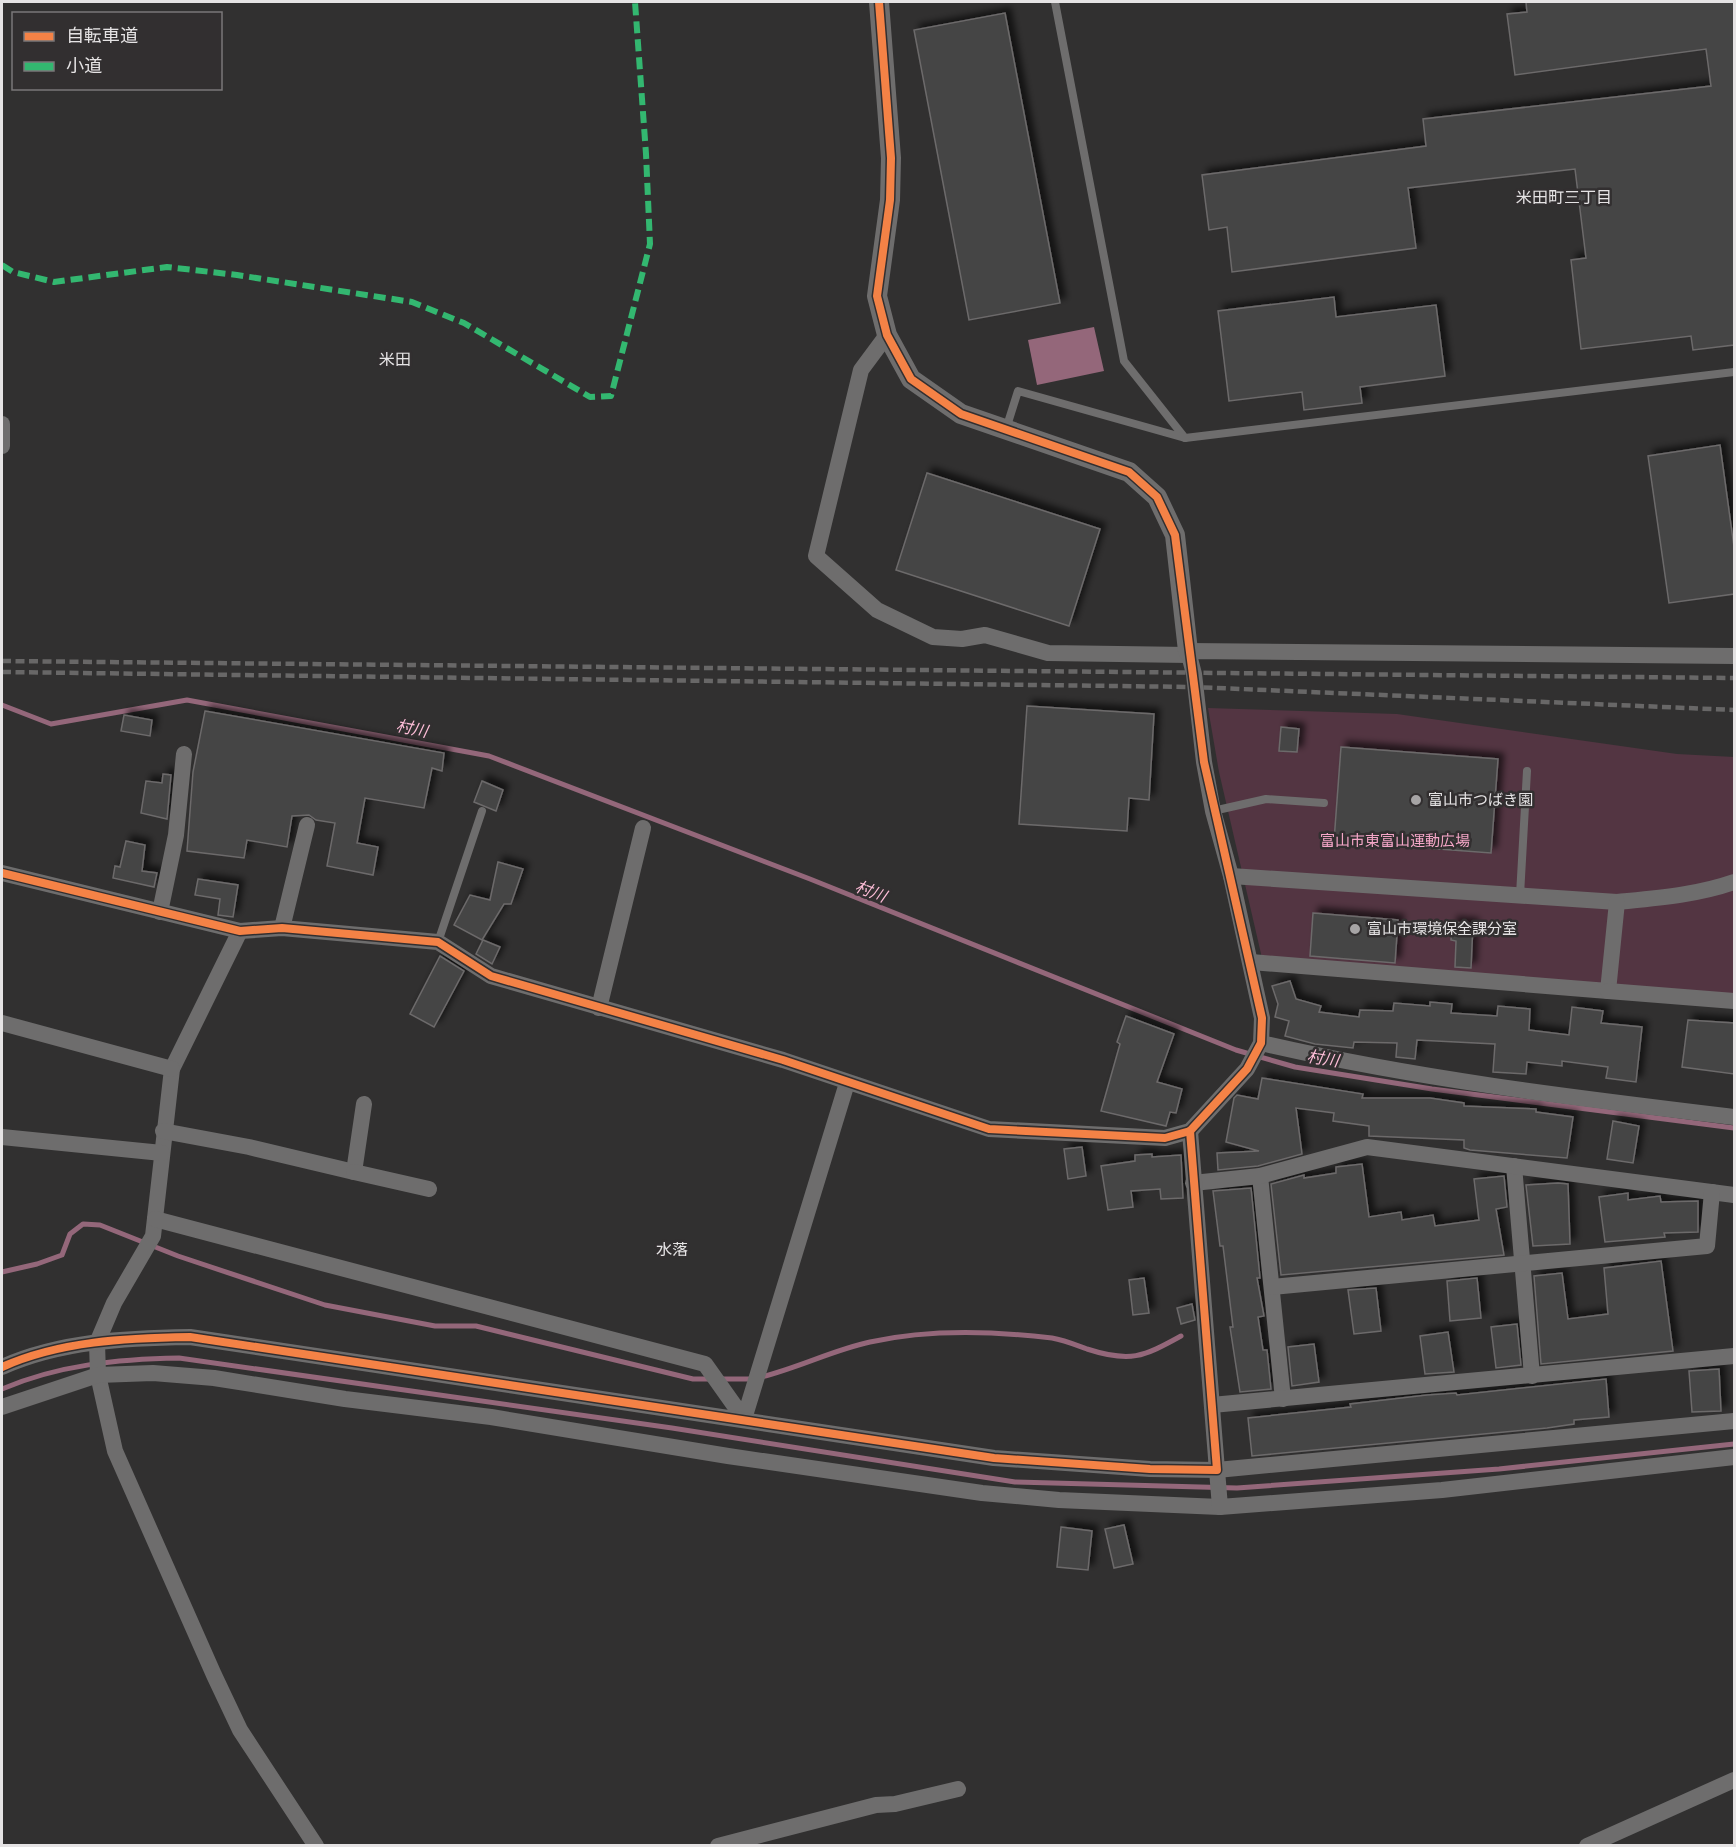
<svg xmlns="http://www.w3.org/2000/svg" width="1736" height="1847" viewBox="0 0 1736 1847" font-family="Mulish,'Noto Sans JP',sans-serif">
	<defs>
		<filter id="shadow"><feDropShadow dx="5.5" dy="-5.5" stdDeviation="3" flood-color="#0009"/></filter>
	</defs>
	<rect width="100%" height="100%" fill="#313030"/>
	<polygon fill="#533542" points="1208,708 1397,714 1677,754 1734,757 1734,995 1262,958 1219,772"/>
	<polygon fill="#94677a" points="1094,327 1104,371 1037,385 1028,340"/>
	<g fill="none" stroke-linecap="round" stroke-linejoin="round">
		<g stroke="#94677a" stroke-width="5">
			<polyline points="2,705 51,724 187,700 489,756 810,879 1236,1050 1295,1067 1432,1089 1734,1128"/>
			<polyline points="2,1272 37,1264 62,1255 70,1234 83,1224 100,1225 178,1256 325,1305 435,1326 476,1326 693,1379 752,1379"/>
			<path d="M 761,1377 C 798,1368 833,1350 870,1342 C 928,1329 993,1331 1052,1338 C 1064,1340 1076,1345 1087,1349 C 1130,1363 1143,1357 1181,1336"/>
			<path d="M 2,1389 C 58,1365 118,1359 179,1358 L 672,1428 L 1015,1482 L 1237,1488 L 1499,1469 L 1734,1444"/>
		</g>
	</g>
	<g fill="#454444" stroke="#6c6a6b" stroke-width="1.5" filter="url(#shadow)">
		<polygon points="1526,2 1734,2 1734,345 1693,350 1691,336 1581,349 1571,260 1586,258 1575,169 1408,188 1416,248 1232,272 1227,227 1209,230 1202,175 1426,146 1423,119 1711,86 1706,49 1515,75 1507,14 1527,12"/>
		<polygon points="1005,13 1060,303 969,320 914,30"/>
		<polygon points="1334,297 1336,317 1436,305 1445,376 1360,387 1362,403 1304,410 1302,392 1229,401 1218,311"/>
		<polygon points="1720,445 1734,547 1734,594 1669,603 1648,456"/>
		<polygon points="927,473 1100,529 1069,626 896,570"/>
		<polygon points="1027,706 1154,714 1149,800 1129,798 1127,831 1019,824"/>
		<polygon points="205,711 444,753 442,771 432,768 424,808 365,798 357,843 378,847 373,875 327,866 335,823 316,820 309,815 292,816 287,847 247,840 244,858 187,851 193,772"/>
		<polygon points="124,715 152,720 150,736 121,731"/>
		<polygon points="1281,727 1299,729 1297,752 1279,751"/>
		<polygon points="1341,747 1498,759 1491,853 1334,841"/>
		<polygon points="163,774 171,775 167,819 141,813 146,781 162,783"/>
		<polygon points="482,781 503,790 496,811 474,802"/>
		<polygon points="126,841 145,845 142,871 157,873 154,887 113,878 115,866 120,867"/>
		<polygon points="498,862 523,869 511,904 504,904 482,940 454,925 470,895 490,900"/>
		<polygon points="198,879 238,885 233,917 218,915 220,899 195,895"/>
		<polygon points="1313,913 1398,920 1395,963 1310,956"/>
		<polygon points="1452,922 1473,924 1471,968 1455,967 1456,941 1451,940"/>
		<polygon points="483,940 500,947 492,964 476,954"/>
		<polygon points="440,956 464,971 434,1027 410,1014"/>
		<polygon points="1290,981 1296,999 1321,1006 1319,1012 1359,1017 1360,1010 1393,1011 1394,1003 1430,1006 1430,1002 1452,1004 1451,1013 1497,1016 1498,1006 1530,1009 1529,1030 1569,1035 1572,1007 1603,1011 1601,1023 1642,1027 1636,1082 1606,1078 1608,1067 1562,1061 1562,1066 1527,1062 1526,1074 1493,1072 1495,1044 1417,1040 1415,1059 1396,1057 1397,1043 1354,1042 1353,1048 1315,1044 1285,1036 1289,1021 1275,1017 1278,1004 1272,986"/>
		<polygon points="1126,1016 1174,1034 1157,1082 1182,1089 1176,1113 1170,1112 1166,1126 1101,1111 1120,1044 1117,1042"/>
		<polygon points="1688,1020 1734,1023 1734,1074 1682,1067"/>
		<polygon points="1262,1078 1363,1094 1362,1098 1430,1098 1464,1103 1464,1106 1536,1109 1536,1112 1573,1117 1567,1158 1470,1150 1464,1148 1464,1140 1369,1136 1369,1126 1333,1121 1334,1113 1296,1108 1302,1154 1258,1166 1218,1170 1217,1153 1259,1151 1226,1142 1234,1098 1237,1095 1258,1099"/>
		<polygon points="1613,1121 1639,1126 1633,1163 1607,1159"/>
		<polygon points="1082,1147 1086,1176 1068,1179 1064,1149"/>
		<polygon points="1152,1154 1152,1157 1181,1155 1183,1198 1161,1199 1160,1189 1131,1191 1133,1207 1108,1210 1101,1166 1135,1161 1135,1155"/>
		<polygon points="1362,1164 1369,1217 1401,1212 1402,1220 1433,1215 1435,1226 1479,1220 1474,1179 1504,1176 1507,1207 1496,1209 1504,1255 1281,1275 1271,1184 1304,1175 1304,1178 1336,1173 1336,1167"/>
		<polygon points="1558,1183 1568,1184 1570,1244 1533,1246 1526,1185"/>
		<polygon points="1251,1188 1260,1278 1257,1278 1264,1316 1258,1317 1263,1350 1267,1350 1271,1389 1240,1392 1230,1327 1233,1327 1223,1246 1220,1246 1213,1191"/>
		<polygon points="1628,1193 1628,1200 1660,1196 1661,1202 1698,1201 1698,1232 1664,1233 1665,1237 1605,1242 1599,1197"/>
		<polygon points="1661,1261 1673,1351 1541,1364 1534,1276 1562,1273 1568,1319 1608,1314 1604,1268"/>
		<polygon points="1144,1278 1149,1313 1133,1315 1129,1280"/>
		<polygon points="1477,1278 1481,1318 1450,1321 1447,1281"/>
		<polygon points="1376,1288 1381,1331 1354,1334 1348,1290"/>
		<polygon points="1192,1304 1195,1320 1181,1324 1177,1308"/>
		<polygon points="1517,1324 1521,1365 1496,1368 1491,1327"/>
		<polygon points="1448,1332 1454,1372 1425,1374 1420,1336"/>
		<polygon points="1314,1344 1319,1382 1292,1386 1288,1347"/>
		<polygon points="1719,1369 1721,1411 1692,1412 1689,1371"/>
		<polygon points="1606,1379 1609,1417 1574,1420 1574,1424 1547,1428 1252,1456 1248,1418 1351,1407 1350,1404 1427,1395 1456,1393 1457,1395"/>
		<polygon points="1124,1525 1133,1564 1114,1568 1105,1529"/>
		<polygon points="1061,1527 1092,1531 1088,1570 1057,1567"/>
	</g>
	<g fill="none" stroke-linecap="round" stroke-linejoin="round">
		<g stroke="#6e6d6d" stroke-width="8">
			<polyline points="1055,2 1124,361 1185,438 1734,372"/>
			<polyline points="1006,429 1018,391 1185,438"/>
			<polyline points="1213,811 1266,799 1324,803"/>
			<polyline points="1520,895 1527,771"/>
			<polyline points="438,942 482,811"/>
		</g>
		<g stroke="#6e6d6d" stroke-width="16">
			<polyline points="887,335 861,370 816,556 877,610 933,637 962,639 985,635 1048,653 1189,655"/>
			<polyline points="2,424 2,446"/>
			<polyline points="2,873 240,931 282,928 438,942 491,976 783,1060 989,1129 1165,1138 1190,1131 1247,1069 1261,1043 1262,1018 1231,876 1213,811 1204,762 1194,674 1188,651 1734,656"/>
			<path d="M 1231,876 L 1617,902 C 1657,898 1697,895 1734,882"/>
			<polyline points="160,912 176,835 184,754"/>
			<polyline points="282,928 307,825"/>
			<polyline points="240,931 172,1069 153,1236 114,1303 97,1343 98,1375 115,1451 214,1675 240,1730 316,1846"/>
			<polyline points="1251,962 1608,991 1617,902"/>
			<polyline points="1608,991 1734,1001"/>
			<polyline points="599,1008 643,828"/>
			<polyline points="2,1023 172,1069"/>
			<path d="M 1261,1043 C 1416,1079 1576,1098 1734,1117"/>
			<polyline points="163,1131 249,1147 354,1172 364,1104"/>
			<polyline points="2,1137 162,1153"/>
			<polyline points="1514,1166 1532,1376"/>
			<polyline points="354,1172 429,1189"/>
			<polyline points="1260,1176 1283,1399"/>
			<polyline points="1193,1183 1260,1176 1367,1147 1734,1195"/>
			<polyline points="155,1219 705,1364 744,1419 847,1083"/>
			<polyline points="1272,1287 1707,1246 1712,1192"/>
			<path d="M 2,1367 C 60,1341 126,1338 190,1337 L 994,1458 L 1150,1469 L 1217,1470 L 1190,1131"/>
			<polyline points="1212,1405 1734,1356"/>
			<polyline points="2,1407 98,1375 153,1373 214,1378 345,1399 491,1417 728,1456 982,1493 1059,1500 1220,1507"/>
			<polyline points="1734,1421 1217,1470 1220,1507 1442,1490 1734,1457"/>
			<polyline points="718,1846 876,1805 895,1804 958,1789"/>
			<polyline points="1587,1846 1734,1780"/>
		</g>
		<polyline stroke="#6e6d6d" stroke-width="20" points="879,2 891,158 890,200 877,296 887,335 911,379 961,414 1129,472 1157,497 1175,535 1188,651"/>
		<g stroke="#686767" stroke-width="4.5" stroke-dasharray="9 4.5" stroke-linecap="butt">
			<polyline points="2,661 1734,678"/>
			<polyline points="2,672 1194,687 1734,710"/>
		</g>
		<polyline stroke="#33b770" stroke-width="6" stroke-dasharray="12 6" stroke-linecap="butt" points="2,265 13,272 54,282 167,267 237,275 412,302 464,323 590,397 611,396 650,244 646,154 635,2"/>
		<g stroke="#322f30" stroke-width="11">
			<g id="cycleway">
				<polyline points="2,873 240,931 282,928 438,942 491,976 783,1060 989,1129 1165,1138 1190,1131 1247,1069 1261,1043 1262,1018 1204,762 1175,535 1157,497 1129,472 961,414 911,379 887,335 877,296 890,200 891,158 879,2"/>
				<path d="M 2,1367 C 60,1341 126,1338 190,1337 L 994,1458 L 1150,1469 L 1217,1470 L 1190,1131"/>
			</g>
		</g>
		<use href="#cycleway" stroke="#f48246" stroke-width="8"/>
	</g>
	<g fill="#a6a4a5" stroke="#322f30" stroke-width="2">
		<circle cx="1416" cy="800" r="6"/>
		<circle cx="1355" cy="929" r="6"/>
	</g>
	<g text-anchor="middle" stroke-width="5" stroke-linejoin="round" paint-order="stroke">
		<g font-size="15" fill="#e5e3e4" stroke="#322f30" text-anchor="start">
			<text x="1428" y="805">富山市つばき園</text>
			<text x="1367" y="934">富山市環境保全課分室</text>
		</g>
		<g font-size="15" fill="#f4a6c7" stroke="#322f30">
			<text x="1395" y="846">富山市東富山運動広場</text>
		</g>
		<g font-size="16" fill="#e5e3e4" stroke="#322f30">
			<text x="1564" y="203">米田町三丁目</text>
			<text x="395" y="365">米田</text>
			<text x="672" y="1255">水落</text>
		</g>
		<g font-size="16" font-style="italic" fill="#fdbdd7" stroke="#322f30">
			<text transform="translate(412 728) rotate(11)" y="6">村川</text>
			<text transform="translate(871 891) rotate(21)" y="6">村川</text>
			<text transform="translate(1323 1058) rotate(9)" y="6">村川</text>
		</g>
	</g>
	<rect width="1736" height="1847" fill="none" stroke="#e5e3e4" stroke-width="6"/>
	<rect x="12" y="12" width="210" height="78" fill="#322f30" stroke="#7a7778" stroke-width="1.5"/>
	<rect x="24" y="32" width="30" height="9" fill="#f48246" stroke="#7a7778" stroke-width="1.5"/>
	<text x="66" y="42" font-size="18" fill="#e5e3e4">自転車道</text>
	<rect x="24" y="62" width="30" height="9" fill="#33b770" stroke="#7a7778" stroke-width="1.5"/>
	<text x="66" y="72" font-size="18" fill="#e5e3e4">小道</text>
</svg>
